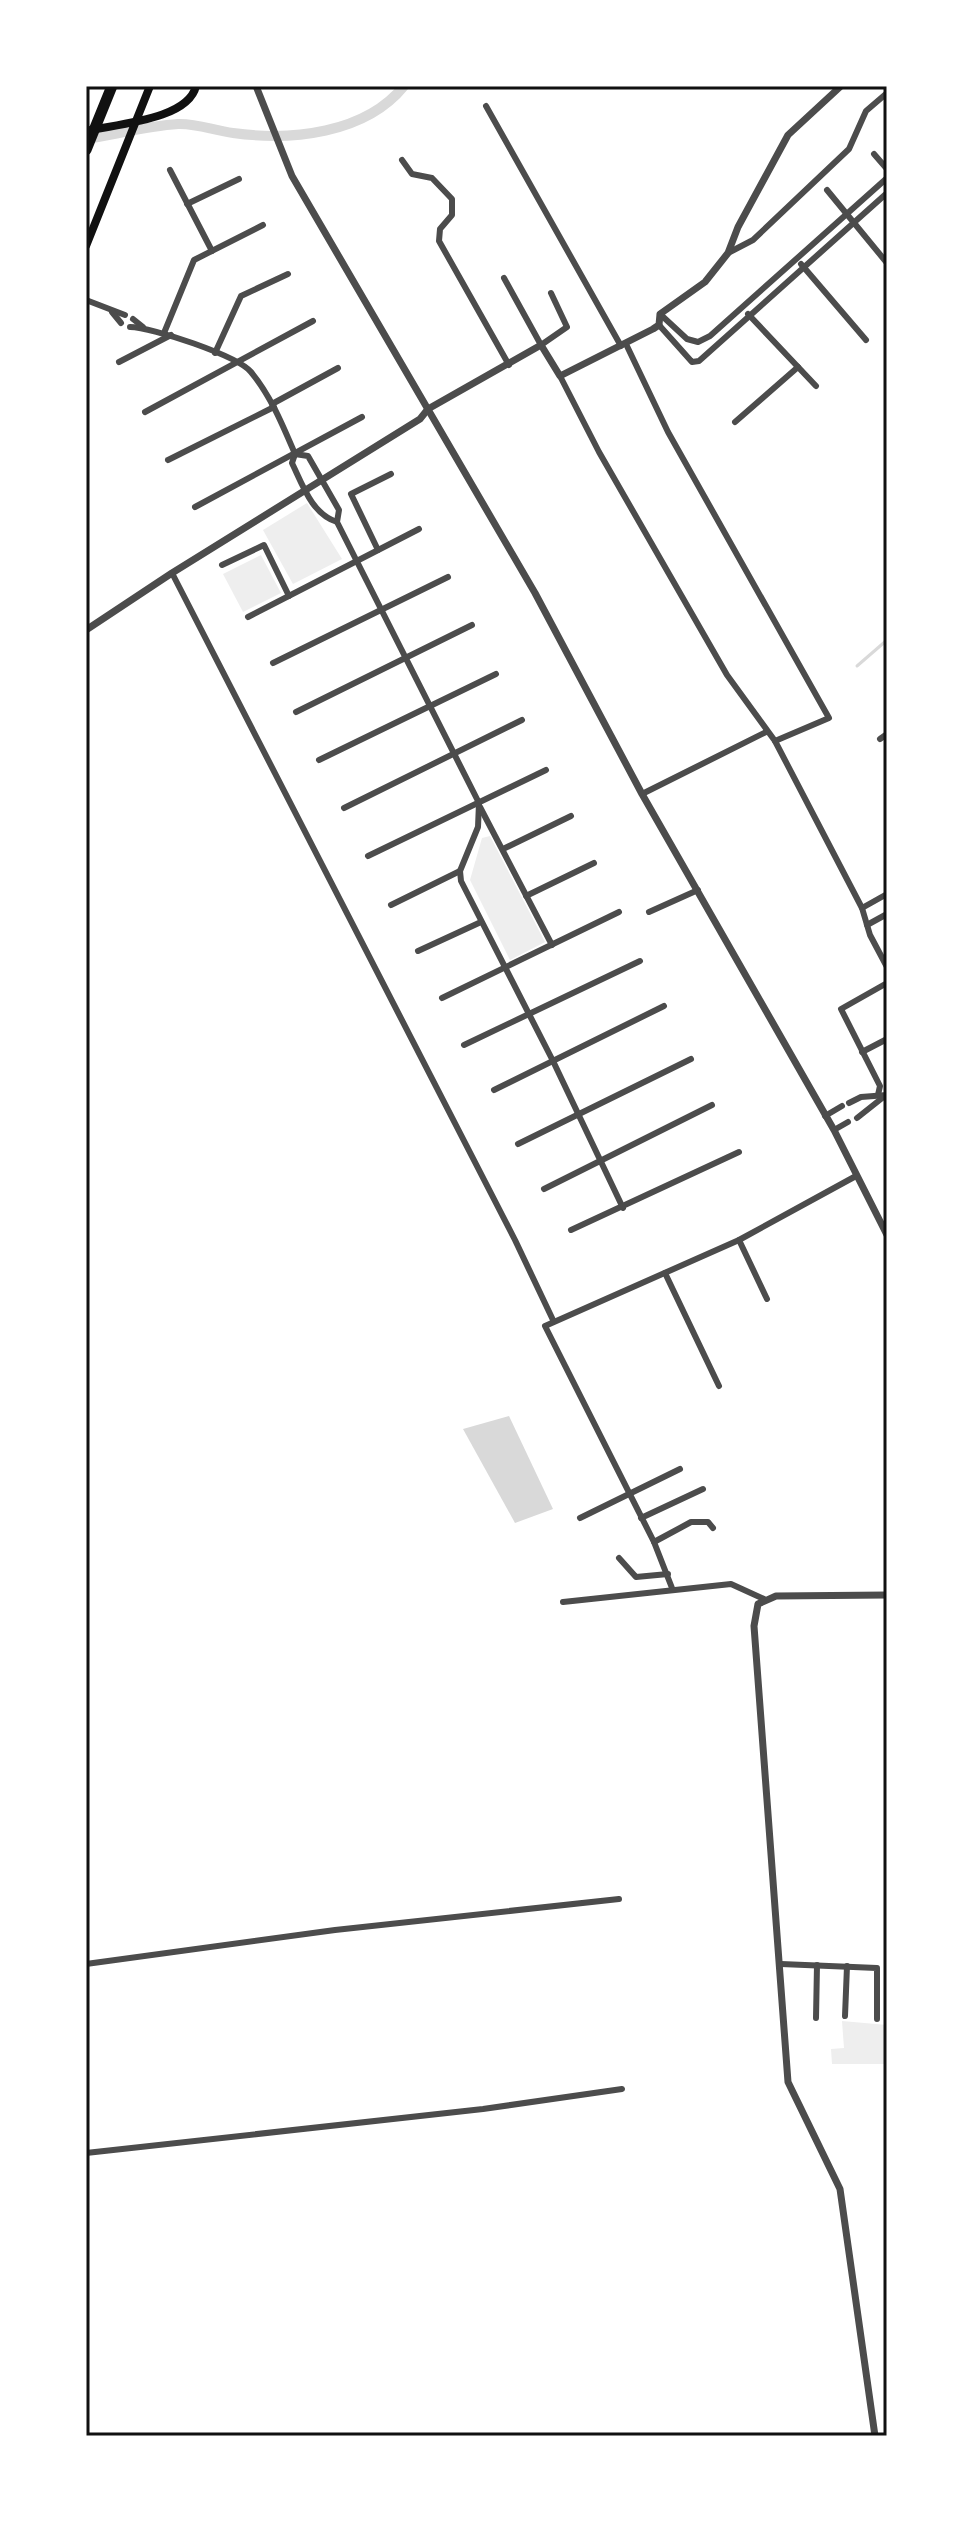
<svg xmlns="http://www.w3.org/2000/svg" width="973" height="2522" viewBox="0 0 973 2522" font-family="'PT Sans Narrow',sans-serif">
	<rect width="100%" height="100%" fill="#fff"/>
	<g fill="#eee">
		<polygon points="307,503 342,559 293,584 263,530"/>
		<polygon points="261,555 281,593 243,612 223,574"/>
		<polygon points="490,836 545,942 510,960 470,880 482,838"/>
		<polygon points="842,2021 887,2025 887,2064 832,2064 831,2049 844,2048"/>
	</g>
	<polygon fill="#d9d9d9" points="509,1416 553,1509 515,1523 463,1429"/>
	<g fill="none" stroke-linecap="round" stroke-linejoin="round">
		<polyline stroke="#d9d9d9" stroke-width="3" points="857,666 887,640"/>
		<path stroke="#d9d9d9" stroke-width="10" d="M 87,139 C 117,134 148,126 178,124 C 196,123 215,131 233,133 C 291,141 365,134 404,86"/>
		<g stroke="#4c4c4c" stroke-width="6">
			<polyline points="486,106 621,346"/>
			<polyline points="874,154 887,169"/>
			<polyline points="402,160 412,174 432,178 452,199 452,215 440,229 439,241 509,365"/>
			<polyline points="170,170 212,251"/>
			<polyline points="827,190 887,263"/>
			<polyline points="187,204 239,179"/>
			<polyline points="728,253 753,240 849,149 866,111 887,93"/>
			<polyline points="801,264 866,340"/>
			<polyline points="504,278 541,345 567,327 551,293"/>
			<polyline points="86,300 125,315"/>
			<polyline points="112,312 121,323"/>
			<polyline points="660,314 687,339 698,342 710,336 887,178"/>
			<polyline points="748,314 816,386"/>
			<polyline points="133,319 143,327"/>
			<polyline points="659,325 692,362 699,361 887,193"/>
			<path d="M 130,327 C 152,327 238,356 251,372 C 271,396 283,426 295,454 L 292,463 C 303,486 312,514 337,522"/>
			<polyline points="164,333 194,260 263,225"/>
			<polyline points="626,344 668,432 829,718 775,741"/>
			<polyline points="215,353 241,296 288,274"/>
			<polyline points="119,362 171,335"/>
			<polyline points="560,376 599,452 727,675 775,741 862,908 870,935 887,967"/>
			<polyline points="272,404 338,368"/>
			<polyline points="145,412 313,321"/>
			<polyline points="735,422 798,367"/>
			<polyline points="295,454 308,456 339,510 337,522 479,803 478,827 460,871 461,881 553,1061 623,1208"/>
			<polyline points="168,460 274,407"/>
			<polyline points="195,507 362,417"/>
			<polyline points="378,550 351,494 391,474"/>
			<polyline points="222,565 264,545 289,596"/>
			<polyline points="172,573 515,1240 553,1320"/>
			<polyline points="248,617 419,529"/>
			<polyline points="273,663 448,577"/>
			<polyline points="296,712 472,625"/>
			<polyline points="880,739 887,734"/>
			<polyline points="319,760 496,674"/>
			<polyline points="642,794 766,732"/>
			<polyline points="480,807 552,945"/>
			<polyline points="344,808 522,720"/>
			<polyline points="503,849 571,816"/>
			<polyline points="368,856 546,770"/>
			<polyline points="526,896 594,863"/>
			<polyline points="391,905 460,871"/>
			<polyline points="862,908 887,894"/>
			<polyline points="649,912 698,890"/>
			<polyline points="867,925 887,914"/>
			<polyline points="418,951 481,922"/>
			<polyline points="442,998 619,912"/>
			<polyline points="464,1045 640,961"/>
			<polyline points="862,1052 887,1039"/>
			<polyline points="494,1090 664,1006"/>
			<polyline points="878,1095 880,1086 841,1009 887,983"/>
			<polyline points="849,1103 861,1097 887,1095"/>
			<polyline points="825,1116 842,1106"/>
			<polyline points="857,1118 886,1095"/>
			<polyline points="834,1130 848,1122"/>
			<polyline points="518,1144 691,1059"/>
			<polyline points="544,1189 712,1105"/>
			<polyline points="571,1230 739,1152"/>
			<polyline points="739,1240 767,1299"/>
			<polyline points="665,1273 719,1386"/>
			<polyline points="580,1518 680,1469"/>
			<polyline points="641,1518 703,1489"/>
			<polyline points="654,1542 691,1522 708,1522 713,1528"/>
			<polyline points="619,1558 636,1577 668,1574"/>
			<polyline points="672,1588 654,1542 545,1326 739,1240 856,1176"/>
			<polyline points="563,1602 731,1584 764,1599"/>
			<polyline points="86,1964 335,1930 619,1899"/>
			<polyline points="781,1964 877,1968 877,2019"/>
			<polyline points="845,2016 847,1966"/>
			<polyline points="816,2018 817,1965"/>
			<polyline points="86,2153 483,2109 622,2089"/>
		</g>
		<g stroke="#4c4c4c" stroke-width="7">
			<polyline points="256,86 292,176 535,593 642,794 834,1130 887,1235"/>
			<polyline points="86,630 172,573 420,419 428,409 541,345 560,376 653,329 659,325 660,314 705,282 728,253 738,227 788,135 841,86"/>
			<polyline points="875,2436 840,2189 788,2082 754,1626 758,1604 776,1596 887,1595"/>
		</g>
		<g stroke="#111" stroke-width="8">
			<path d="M 86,131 C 116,124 188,120 196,86"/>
			<polyline points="86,246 150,86"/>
		</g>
		<polyline stroke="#111" stroke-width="11" points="86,150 112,86"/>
	</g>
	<rect width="973" height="2522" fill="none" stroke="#ffffff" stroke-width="176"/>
	<rect x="88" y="88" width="797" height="2346" fill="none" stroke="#111" stroke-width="3"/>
</svg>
